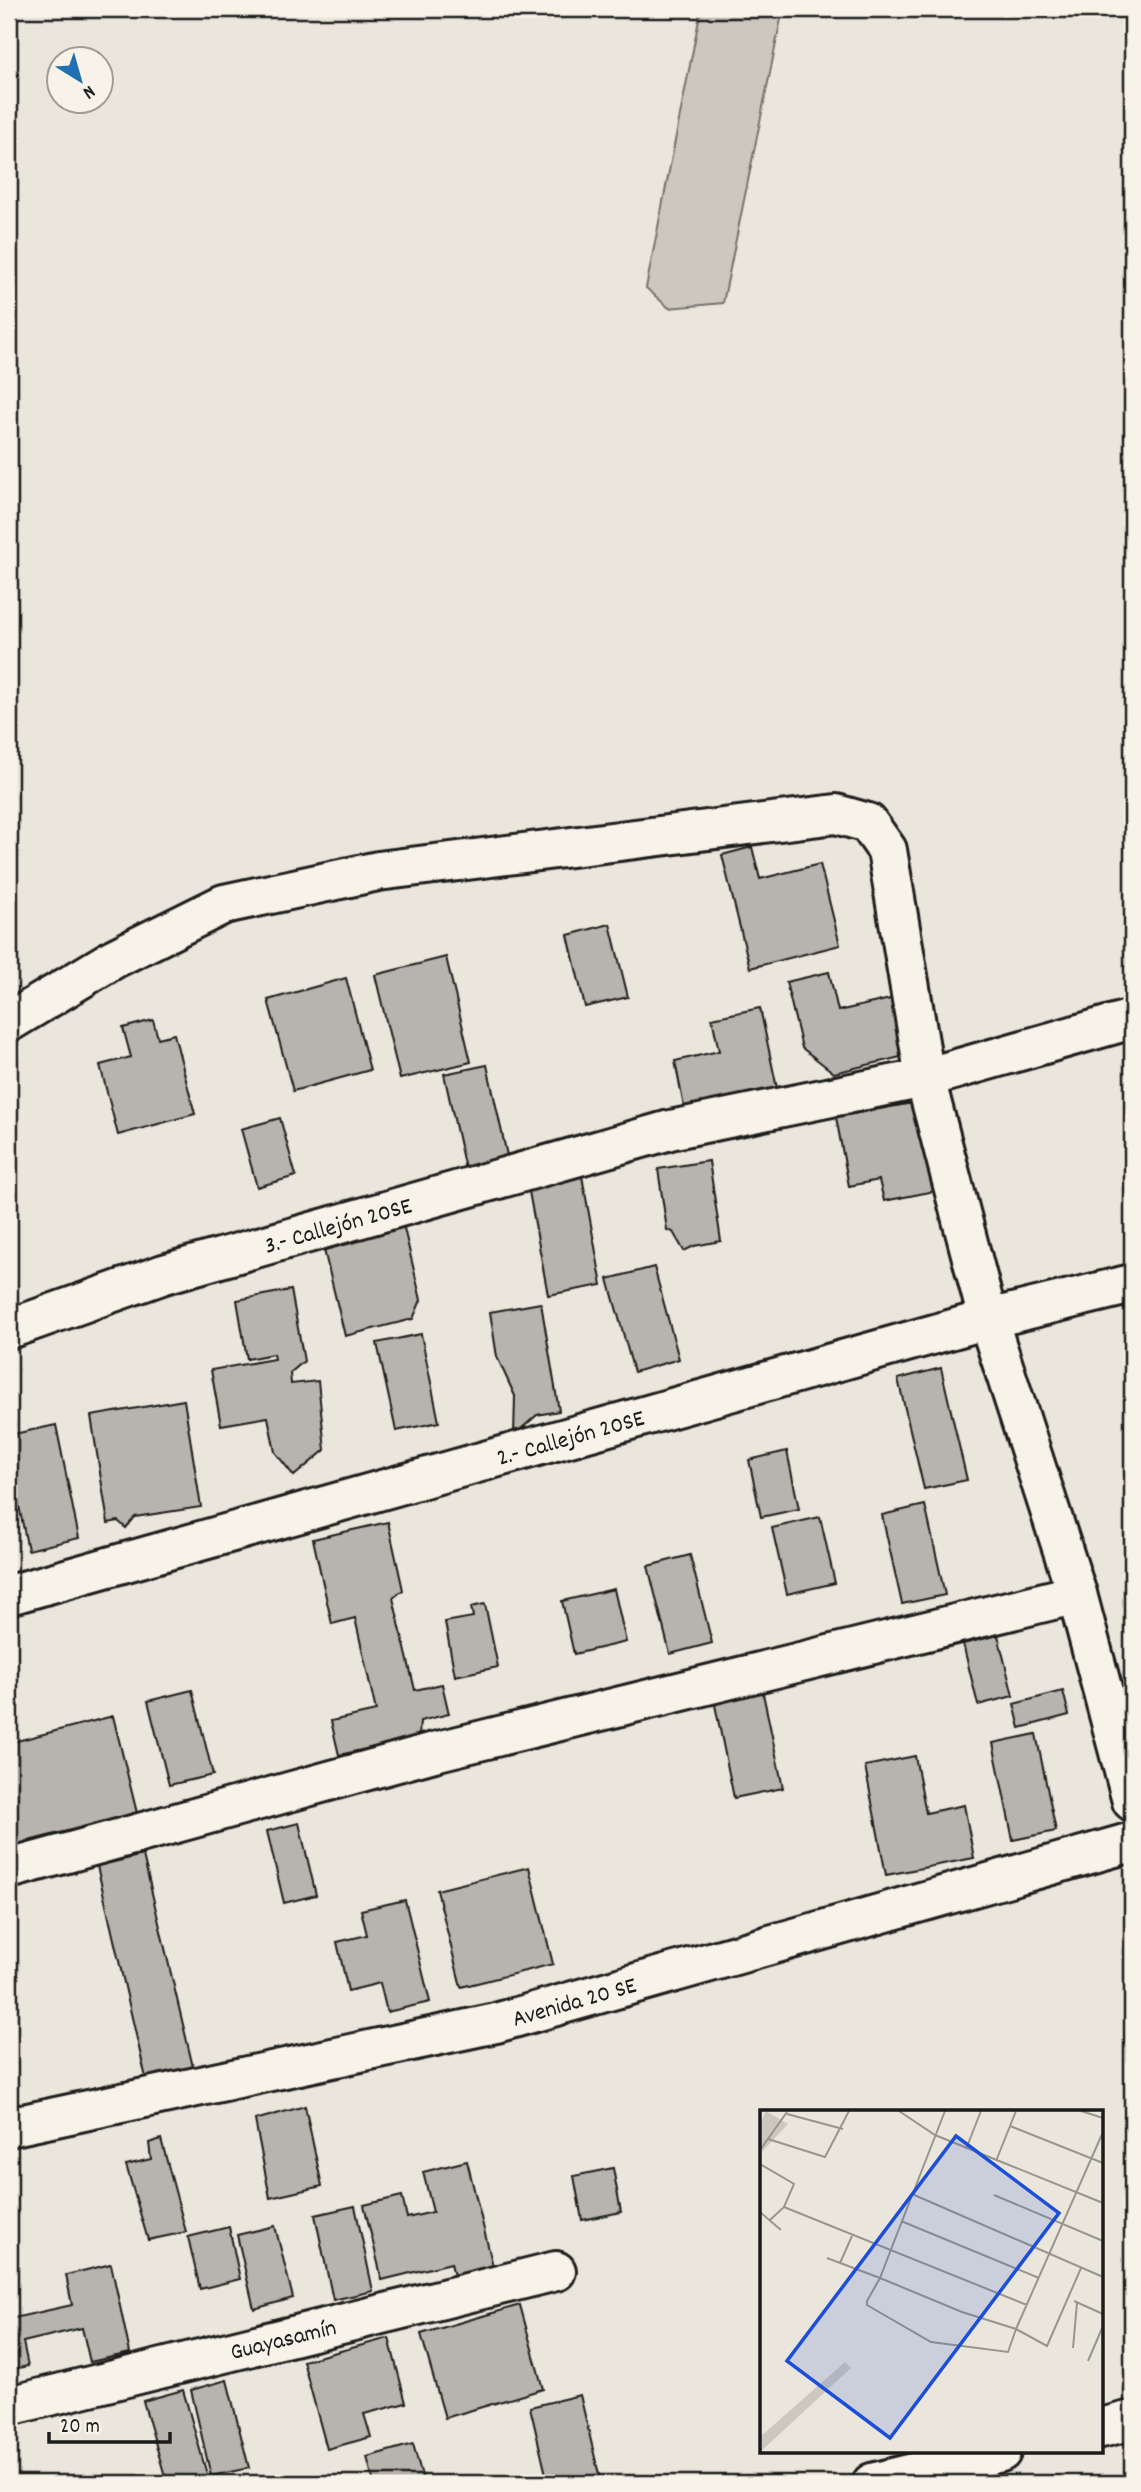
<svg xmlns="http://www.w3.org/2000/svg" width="1141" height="2492" viewBox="0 0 1141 2492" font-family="Dekko,sans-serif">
	<rect width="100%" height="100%" fill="#eae6dc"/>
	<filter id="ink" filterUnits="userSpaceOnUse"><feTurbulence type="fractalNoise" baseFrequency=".0143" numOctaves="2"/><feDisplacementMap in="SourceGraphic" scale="14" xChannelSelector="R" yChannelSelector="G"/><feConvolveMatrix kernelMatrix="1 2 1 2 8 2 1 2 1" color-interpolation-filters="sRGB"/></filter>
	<g filter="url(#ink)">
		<polygon fill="#ccc8c0" stroke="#74726e" stroke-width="2" points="701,9 783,9 723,303 669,308 646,288"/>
		<g fill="#b6b4ac" stroke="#1c1c1c" stroke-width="2">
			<polygon points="752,847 760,879 820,864 840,945 750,968 722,855"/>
			<polygon points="610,924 628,997 585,1007 568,935"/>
			<polygon points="446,957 471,1062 400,1079 375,975"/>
			<polygon points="829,972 838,1011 899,997 913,1054 834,1073 802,1048 786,982"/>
			<polygon points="346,978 370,1070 293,1091 268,1000"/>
			<polygon points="760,1008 778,1093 685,1112 675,1061 719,1051 712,1018"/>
			<polygon points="153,1020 158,1038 174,1034 195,1114 118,1135 100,1065 131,1057 123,1028"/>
			<polygon points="487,1065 508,1160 465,1169 444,1074"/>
			<polygon points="918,1102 935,1191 884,1201 879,1180 849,1186 836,1117"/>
			<polygon points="280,1118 296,1176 257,1187 241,1129"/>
			<polygon points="709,1161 721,1241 694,1246 684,1251 673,1232 667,1230 658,1169"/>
			<polygon points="582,1176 602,1285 548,1295 528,1186"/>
			<polygon points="403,1224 421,1300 413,1319 345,1336 324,1250 360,1241 361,1234"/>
			<polygon points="654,1267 679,1359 634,1372 608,1279"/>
			<polygon points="291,1290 304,1361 290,1373 291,1384 318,1381 325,1450 294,1476 275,1452 268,1417 221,1425 211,1370 274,1359 273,1354 247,1359 237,1300"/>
			<polygon points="541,1303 559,1411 537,1415 514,1435 515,1396 497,1357 490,1312"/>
			<polygon points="421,1334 439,1422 396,1431 377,1343"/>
			<polygon points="941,1368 967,1480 924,1489 898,1379"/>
			<polygon points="184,1400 201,1507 135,1517 126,1528 118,1521 108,1523 91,1416"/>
			<polygon points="56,1425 79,1538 28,1550 9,1457 9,1435"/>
			<polygon points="787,1451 799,1509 761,1517 749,1460"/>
			<polygon points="925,1505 945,1595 902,1604 882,1515"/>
			<polygon points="820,1517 835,1583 787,1594 772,1528"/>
			<polygon points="388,1522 403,1590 393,1598 415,1690 442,1684 449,1714 420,1721 419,1737 339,1755 331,1721 376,1711 355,1618 332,1624 313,1539"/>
			<polygon points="690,1555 712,1643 670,1654 648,1566"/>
			<polygon points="614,1589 626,1642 574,1654 562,1601"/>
			<polygon points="485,1604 498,1667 455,1676 445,1622 473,1617 471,1607"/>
			<polygon points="998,1635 1013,1696 978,1705 963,1644"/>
			<polygon points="761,1684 783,1788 734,1798 713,1695"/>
			<polygon points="192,1690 213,1775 169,1785 148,1701"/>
			<polygon points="1063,1691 1069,1715 1020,1728 1014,1704"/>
			<polygon points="113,1716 137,1813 9,1846 9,1743"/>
			<polygon points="1036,1734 1056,1831 1013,1840 993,1743"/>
			<polygon points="915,1756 926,1813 964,1805 974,1858 886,1875 865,1766"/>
			<polygon points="299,1823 316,1895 284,1903 267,1831"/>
			<polygon points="143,1855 193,2067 146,2078 97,1866"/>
			<polygon points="529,1867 553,1964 461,1987 437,1890"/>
			<polygon points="405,1900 430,2002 387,2012 380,1983 348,1991 337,1942 367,1935 361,1910"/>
			<polygon points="305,2106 322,2186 270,2198 255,2120"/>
			<polygon points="161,2139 186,2232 148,2240 126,2165 151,2159 149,2143"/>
			<polygon points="467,2161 493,2266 454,2276 451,2263 382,2280 364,2205 402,2196 407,2218 433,2212 423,2172"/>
			<polygon points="613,2168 621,2212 582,2220 574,2176"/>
			<polygon points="355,2206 373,2291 333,2300 315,2215"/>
			<polygon points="275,2226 293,2298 254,2309 237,2235"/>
			<polygon points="229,2227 240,2279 200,2289 188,2237"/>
			<polygon points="111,2264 130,2353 90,2362 82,2328 23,2342 28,2366 9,2370 9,2319 72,2305 66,2275"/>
			<polygon points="520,2305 543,2389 445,2418 421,2334"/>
			<polygon points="389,2338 406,2403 364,2414 371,2437 327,2449 303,2361"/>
			<polygon points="227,2380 249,2468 211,2476 191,2390"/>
			<polygon points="183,2390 208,2478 190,2483 167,2483 143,2401"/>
			<polygon points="580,2395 601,2483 548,2483 530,2407"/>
			<polygon points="413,2444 424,2483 374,2483 367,2457"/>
		</g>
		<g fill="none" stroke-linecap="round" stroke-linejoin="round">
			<g stroke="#1c1c1c" stroke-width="44">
				<g id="minor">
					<polyline points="9,1022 115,958 224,904 378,871 836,814 868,823 887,850 925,1078 988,1319 1077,1594 1132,1801"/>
					<path id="s1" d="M 9,1329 L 164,1274 L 670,1130 L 925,1078 L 1132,1019"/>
					<path id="s2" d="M 9,1595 L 988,1319 L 1132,1284"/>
					<polyline points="9,1869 434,1752 1077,1594"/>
					<path id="s3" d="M 9,2127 L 496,2023 L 1132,1842"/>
					<path id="s4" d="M 9,2406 L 556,2271"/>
					<polyline points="1101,2428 1132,2420"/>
					<polyline points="872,2483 1001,2452"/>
				</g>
			</g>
			<use href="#minor" stroke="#f7f3e8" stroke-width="38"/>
		</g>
	</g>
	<g text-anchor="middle" stroke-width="5" stroke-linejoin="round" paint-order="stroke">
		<g font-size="24" fill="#1c1c1c" stroke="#f7f3e8">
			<text dy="8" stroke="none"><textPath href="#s1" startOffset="345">3.- Callejón 20SE</textPath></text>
			<text dy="8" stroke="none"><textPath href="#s2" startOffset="583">2.- Callejón 20SE</textPath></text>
			<text dy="8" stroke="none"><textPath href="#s3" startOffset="579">Avenida 20 SE</textPath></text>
			<text dy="8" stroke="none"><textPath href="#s4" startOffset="282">Guayasamín</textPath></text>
		</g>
	</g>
	<g transform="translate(760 2110)">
		<rect width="343" height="343" fill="#eae6dc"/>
		<path d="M 6,1 L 28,14 L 0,44 L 0,13 ZM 85,252 L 91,258 L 0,342 L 0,327 Z" fill="#ccc8c0"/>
		<path fill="none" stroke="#98958f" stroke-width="2" d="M 139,1 L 175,25 L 343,93M 321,1 L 343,8M 27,4 L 83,19M 250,16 L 343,53M 8,29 L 65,47 L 89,1M 206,39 L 221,1M 0,40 L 27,2M 236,51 L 256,1M 0,54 L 34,74 L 24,97 L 10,110M 152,84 L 343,167M 234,85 L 343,131M 24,97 L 267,195M 0,102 L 21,120M 141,111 L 279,168M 67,148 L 120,168 L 202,202 L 256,219 L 248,242 L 171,232 L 107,195 L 107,191 L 120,168 L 130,142 L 185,1M 80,153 L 92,126M 321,158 L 287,236 L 256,219 L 343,22M 314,191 L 343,204M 313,238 L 317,193M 328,251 L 343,216"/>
		<path fill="#1d4ed8" fill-opacity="0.15" stroke="#1d4ed8" stroke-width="3.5" d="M 196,26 L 299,103 L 130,328 L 27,251 Z"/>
		<rect width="343" height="343" fill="none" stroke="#1c1c1c" stroke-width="3.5"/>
	</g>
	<rect width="1141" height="2492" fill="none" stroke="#f7f3e8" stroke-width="35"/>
	<rect x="18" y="18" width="1106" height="2457" fill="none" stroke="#1c1c1c" stroke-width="2.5" filter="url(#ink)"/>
	<g transform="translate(80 80) rotate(143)"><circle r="33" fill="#f7f3e8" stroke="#9f9d96" stroke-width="2"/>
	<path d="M0-5L12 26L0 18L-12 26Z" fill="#1f6fb2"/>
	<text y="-10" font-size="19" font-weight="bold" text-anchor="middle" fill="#1c1c1c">N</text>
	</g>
	<path d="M49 2432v10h121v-10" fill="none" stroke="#1c1c1c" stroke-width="3.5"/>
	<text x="60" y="2432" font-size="21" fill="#1c1c1c" stroke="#f7f3e8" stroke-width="5" paint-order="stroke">20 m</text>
</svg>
